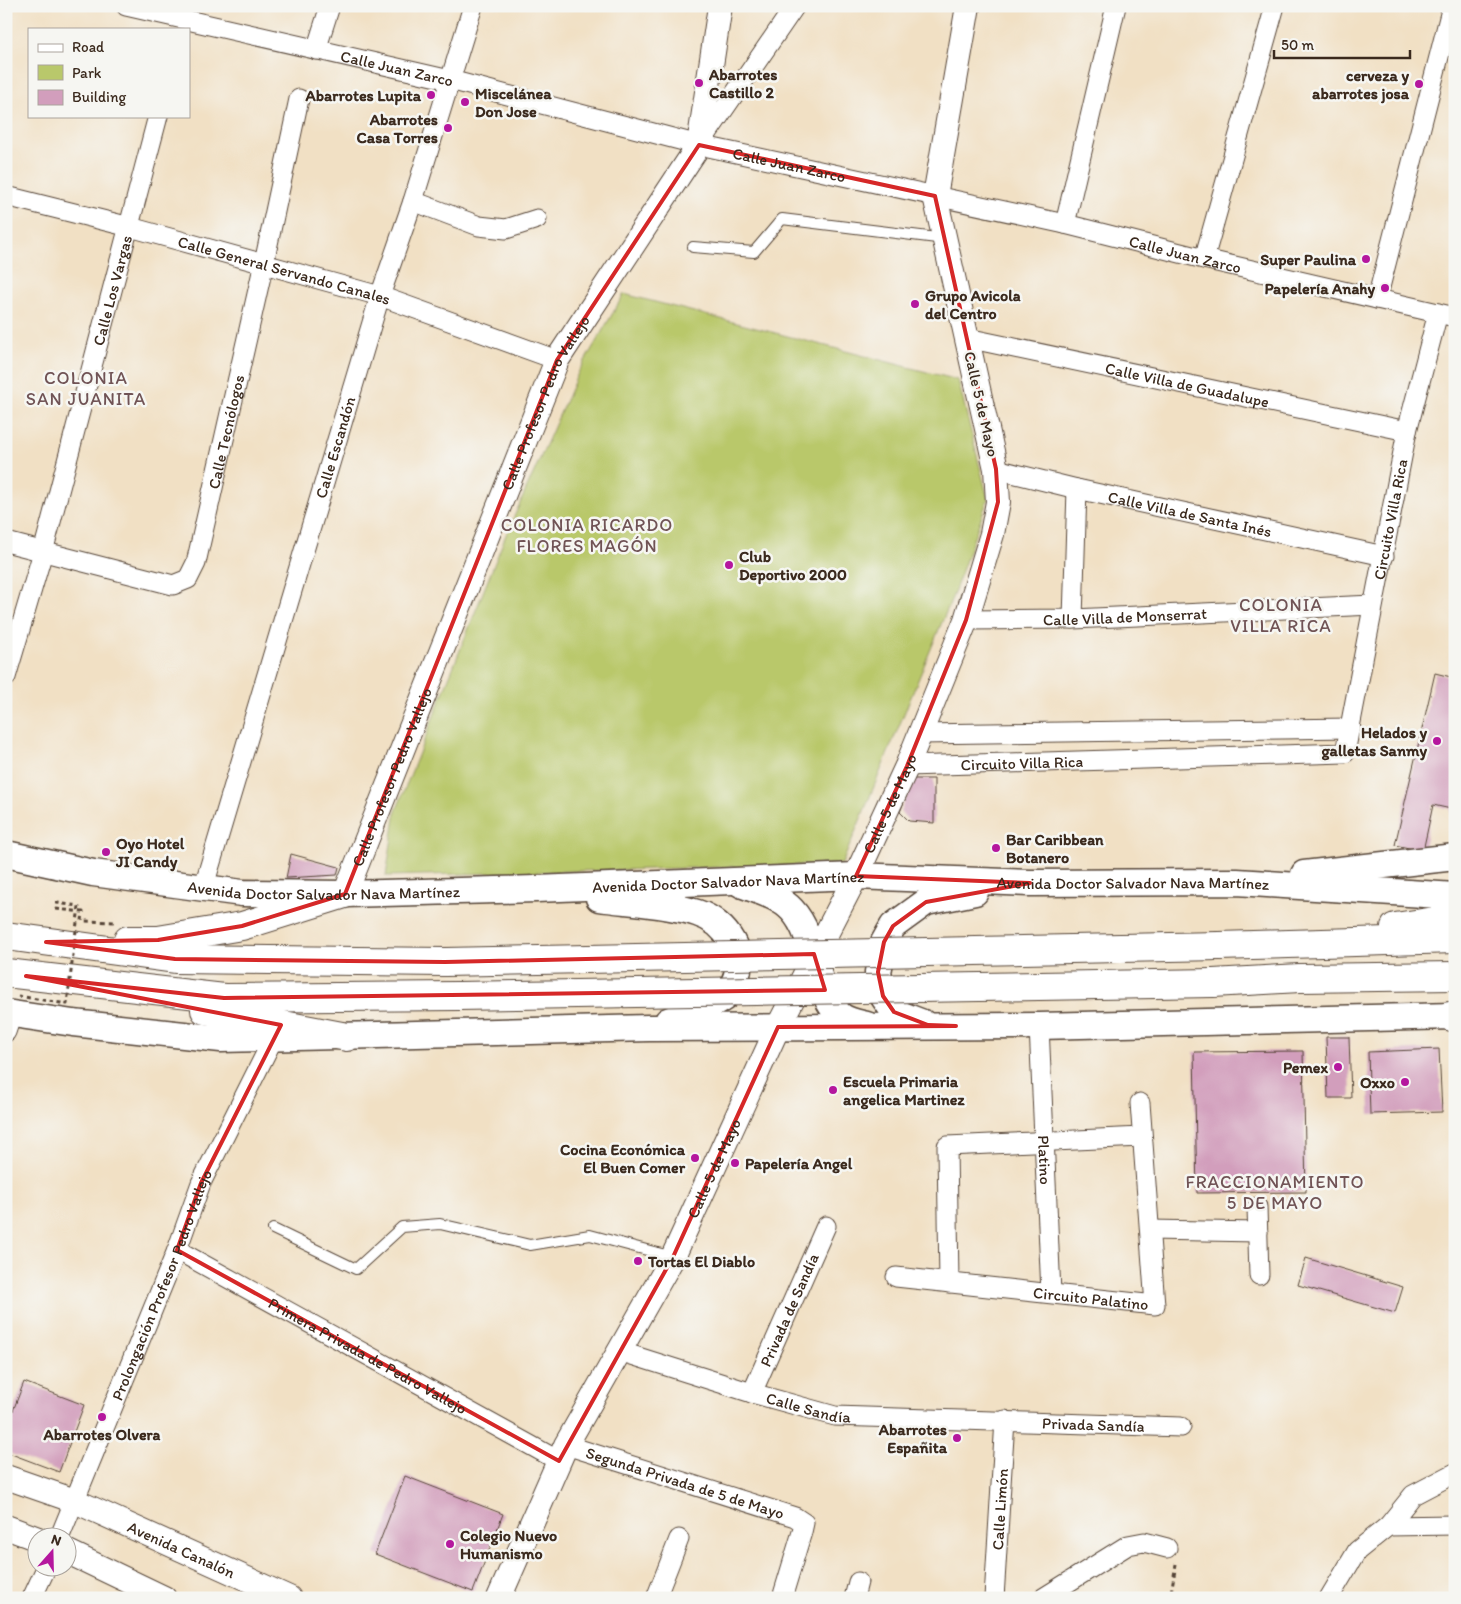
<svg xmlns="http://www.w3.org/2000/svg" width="1461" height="1604" viewBox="0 0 1461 1604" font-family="Itim,sans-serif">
	<rect width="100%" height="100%" fill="#f6f6f2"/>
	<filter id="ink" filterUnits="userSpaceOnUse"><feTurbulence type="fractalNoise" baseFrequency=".02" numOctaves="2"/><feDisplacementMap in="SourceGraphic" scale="10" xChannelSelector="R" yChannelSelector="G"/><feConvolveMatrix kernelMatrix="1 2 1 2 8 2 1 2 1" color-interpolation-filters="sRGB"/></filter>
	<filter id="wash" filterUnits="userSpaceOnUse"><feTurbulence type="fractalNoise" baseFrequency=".0096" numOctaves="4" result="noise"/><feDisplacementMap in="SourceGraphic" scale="20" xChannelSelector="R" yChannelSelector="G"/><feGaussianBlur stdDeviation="1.12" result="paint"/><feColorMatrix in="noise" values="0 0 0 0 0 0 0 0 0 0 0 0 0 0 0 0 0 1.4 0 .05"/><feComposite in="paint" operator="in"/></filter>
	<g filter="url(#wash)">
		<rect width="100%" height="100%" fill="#f1e0c4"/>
		<polygon fill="#b9c86b" stroke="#7a7944" points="624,294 958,380 988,499 954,593 842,864 386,876 396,811 505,537 579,371"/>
		<g id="blocks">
			<g fill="#d29ebc">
				<polygon points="1435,673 1455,678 1455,825 1452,824 1451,809 1433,805 1423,851 1395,845"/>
				<polygon points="913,779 934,779 934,823 909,821 900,812"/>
				<polygon points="291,854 339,867 337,875 286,878"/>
				<polygon points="1326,1037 1349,1037 1351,1098 1328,1098"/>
				<polygon points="1439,1049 1442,1112 1370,1114 1368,1052"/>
				<polygon points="1303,1051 1306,1192 1197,1193 1194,1052"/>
				<polygon points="1306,1258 1403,1287 1395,1313 1298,1285"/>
				<polygon points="24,1382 84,1405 59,1472 6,1452 6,1429"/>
				<polygon points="405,1476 503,1514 473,1592 375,1554"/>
			</g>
		</g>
	</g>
	<g filter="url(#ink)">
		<use href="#blocks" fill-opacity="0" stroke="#564537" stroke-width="1"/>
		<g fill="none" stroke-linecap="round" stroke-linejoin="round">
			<g stroke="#564537" stroke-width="12">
				<g id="service">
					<polyline points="693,247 754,252 782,219 945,239"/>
					<polyline points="273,1229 356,1269 402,1227 440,1224 530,1245 590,1235 673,1257"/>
				</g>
			</g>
			<g stroke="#564537" stroke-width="21">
				<g id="minor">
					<path id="s1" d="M 126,6 L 450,80 L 699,145 L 1065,224 L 1204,259 L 1455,317"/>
					<polyline points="316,50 330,6"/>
					<polyline points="700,144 795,6"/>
					<path id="s2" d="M 6,196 L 130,227 L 380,296 L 557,360"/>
					<polyline points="413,201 479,226 506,229 537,219"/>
					<polyline points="1065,224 1116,6"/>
					<polyline points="1204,259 1275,6"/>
					<polyline points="1377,299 1452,6"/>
					<path id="s3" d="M 967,338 L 1407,431"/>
					<path id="s4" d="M 996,469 L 1077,489 L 1384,556"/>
					<path id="s5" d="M 6,542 L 173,585 L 188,579 L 196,563 L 264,263 L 299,99"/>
					<polyline points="1073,619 1077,489"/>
					<path id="s6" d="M 966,620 L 1073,619 L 1373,605"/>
					<path id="s7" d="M 6,677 L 43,552 L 158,116"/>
					<polyline points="920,734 1351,728"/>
					<path id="s8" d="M 907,766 L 1345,753 L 1407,431 L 1438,313"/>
					<path id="s9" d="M 203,889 L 380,296 L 413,201 L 473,6"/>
					<path id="s10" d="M 1039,1026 L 1051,1293"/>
					<polyline points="6,1032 12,1014"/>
					<polyline points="1257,1207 1259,1275"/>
					<polyline points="1150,1230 1258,1232"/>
					<path id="s11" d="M 177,1250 L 559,1461"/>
					<path id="s12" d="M 896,1277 L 1155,1305 L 1140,1103"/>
					<polyline points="949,1283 947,1146 1142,1137"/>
					<path id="s13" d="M 619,1351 L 752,1393 L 835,1416 L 1181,1427"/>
					<path id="s14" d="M 752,1393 L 826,1226"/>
					<path id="s15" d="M 566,1445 L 795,1517 L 804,1523 L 802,1532 L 782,1598"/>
					<polyline points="1388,1526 1455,1525"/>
					<path id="s16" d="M 60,1536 L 177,1250 L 201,1183 L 274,1037"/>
					<polyline points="32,1598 47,1566"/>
					<polyline points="656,1598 679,1539"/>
					<polyline points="854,1598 858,1582"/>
					<path id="s17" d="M 994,1598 L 1005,1420"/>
					<polyline points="1043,1598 1128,1545 1144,1542 1167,1548"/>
					<polyline points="1329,1598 1357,1551 1388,1526 1413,1495 1455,1473"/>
				</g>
			</g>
			<g stroke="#564537" stroke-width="26">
				<g id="tertiary">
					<path id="s18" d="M 345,894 L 557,360 L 699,145 L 720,6"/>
					<path id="s19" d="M 6,1477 L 75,1501 L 289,1598"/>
					<polyline points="6,1527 38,1539"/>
					<polyline points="68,1552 164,1598"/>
					<path id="s20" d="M 499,1598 L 566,1445 L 673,1257 L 778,1027 L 856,876 L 907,766 L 966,620 L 992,534 L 998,502 L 996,469 L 935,196 L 968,6"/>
				</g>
			</g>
			<g stroke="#564537" stroke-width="29">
				<g id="secondary">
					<path id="s21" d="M 6,854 L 93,873 L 242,893 L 345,894 L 536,889 L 856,876 L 1030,883 L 1237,882 L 1455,896"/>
					<polyline points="1304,874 1455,857"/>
					<path d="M 741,884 C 758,891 779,896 792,910 C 819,939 813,994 841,1016 C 848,1021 859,1023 867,1025"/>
					<path d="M 599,898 C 628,902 669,904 697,913 C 726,922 749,956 733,985 C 731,989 728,995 725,997 C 708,1009 687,1014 668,1021"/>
					<polyline points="6,1013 73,1023 221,1039 649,1028 1039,1026 1455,1016"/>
					<polyline points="923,1023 894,1012 883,996 878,972 884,942 893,926 926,902 975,892"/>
				</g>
			</g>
			<g stroke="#564537" stroke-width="30">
				<polyline id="primary" points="1449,1016 1455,1018"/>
			</g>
			<g stroke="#564537" stroke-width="30">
				<g id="motorway">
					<polyline points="1395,927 1455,918"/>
					<polyline points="6,936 175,959 445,962"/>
					<polyline points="128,940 158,940 242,926 345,894"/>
					<polyline points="1219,946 1455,939"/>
					<polyline points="6,973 224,998 458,996"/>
					<polyline points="1213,983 1300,978 1455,976"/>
					<polyline points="205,1010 347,1037"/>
				</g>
			</g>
			<g stroke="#564537" stroke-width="3" stroke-dasharray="4 4" stroke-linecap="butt">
				<polyline points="56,909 83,912 82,921 115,922"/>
				<polyline points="1167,1598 1171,1593 1176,1564"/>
			</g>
			<use href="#service" stroke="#fff" stroke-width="10"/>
			<use href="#minor" stroke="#fff" stroke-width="19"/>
			<use href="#tertiary" stroke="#fff" stroke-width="24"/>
			<use href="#secondary" stroke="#fff" stroke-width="26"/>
			<use href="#primary" stroke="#fff" stroke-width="28"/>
			<use href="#motorway" stroke="#fff" stroke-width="28"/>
			<g stroke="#564537" stroke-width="30" stroke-linecap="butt">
				<g id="motorway-bridge">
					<polyline points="445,962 1219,946"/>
					<polyline points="458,996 1213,983"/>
				</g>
			</g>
			<polyline stroke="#564537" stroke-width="3" stroke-dasharray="4 4" stroke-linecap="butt" points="18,996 67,1004 79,906 57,903 56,909"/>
			<use href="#motorway-bridge" stroke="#fff" stroke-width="28"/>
		</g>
	</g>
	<path fill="none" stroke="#d62828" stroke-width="4" stroke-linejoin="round" d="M 699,145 L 935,196 L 996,469 L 998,502 L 966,620 L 907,766 L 856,876 L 1030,883 L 926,902 L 893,926 L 884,942 L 878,972 L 883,996 L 894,1012 L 928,1025 L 956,1026 L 778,1027 L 673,1257 L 559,1461 L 177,1250 L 201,1183 L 281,1025 L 26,976 L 224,998 L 825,990 L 814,954 L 445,962 L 175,959 L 46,942 L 158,940 L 242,926 L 345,894 L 557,360 Z"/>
	<g fill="#b5179e" stroke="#f6f6f2" stroke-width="2">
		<circle cx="699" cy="83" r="5"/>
		<circle cx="1419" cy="84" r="5"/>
		<circle cx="431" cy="95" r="5"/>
		<circle cx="465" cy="102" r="5"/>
		<circle cx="448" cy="128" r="5"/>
		<circle cx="1366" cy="259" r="5"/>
		<circle cx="1385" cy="288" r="5"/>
		<circle cx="915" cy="304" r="5"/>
		<circle cx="729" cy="565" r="5"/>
		<circle cx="1437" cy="741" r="5"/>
		<circle cx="996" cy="848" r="5"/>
		<circle cx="106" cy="852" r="5"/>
		<circle cx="1338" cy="1067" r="5"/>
		<circle cx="1405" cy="1082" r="5"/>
		<circle cx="833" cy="1090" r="5"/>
		<circle cx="695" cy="1158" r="5"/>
		<circle cx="735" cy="1163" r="5"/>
		<circle cx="638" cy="1261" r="5"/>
		<circle cx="102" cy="1417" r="5"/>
		<circle cx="957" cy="1438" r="5"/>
		<circle cx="450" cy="1544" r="5"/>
	</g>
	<g text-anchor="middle" stroke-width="5" stroke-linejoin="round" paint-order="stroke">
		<g font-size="16" fill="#3b2a1e" stroke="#f6f6f2">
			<text dy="6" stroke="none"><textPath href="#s1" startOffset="278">Calle Juan Zarco</textPath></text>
			<text dy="6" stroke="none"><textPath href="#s1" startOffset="682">Calle Juan Zarco</textPath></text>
			<text dy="6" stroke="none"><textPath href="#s1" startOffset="1088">Calle Juan Zarco</textPath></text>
			<text dy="6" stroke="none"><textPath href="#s2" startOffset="288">Calle General Servando Canales</textPath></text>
			<text dy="6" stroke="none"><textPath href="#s7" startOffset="401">Calle Los Vargas</textPath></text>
			<text dy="6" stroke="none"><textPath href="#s3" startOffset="225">Calle Villa de Guadalupe</textPath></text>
			<text dy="6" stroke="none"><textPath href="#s18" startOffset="531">Calle Profesor Pedro Vallejo</textPath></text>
			<text transform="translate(982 404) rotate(77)" y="6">Calle 5 de Mayo</text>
			<text dy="6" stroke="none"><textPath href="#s5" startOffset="341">Calle Tecnólogos</textPath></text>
			<text dy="6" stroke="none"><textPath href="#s9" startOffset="461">Calle Escandón</textPath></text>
			<text dy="6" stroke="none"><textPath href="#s4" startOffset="199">Calle Villa de Santa Inés</textPath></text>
			<text dy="6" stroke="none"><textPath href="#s8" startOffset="676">Circuito Villa Rica</textPath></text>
			<text dy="6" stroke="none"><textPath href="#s6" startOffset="159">Calle Villa de Monserrat</textPath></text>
			<text dy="6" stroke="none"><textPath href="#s8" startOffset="115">Circuito Villa Rica</textPath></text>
			<text dy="6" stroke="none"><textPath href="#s18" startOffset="126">Calle Profesor Pedro Vallejo</textPath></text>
			<text dy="6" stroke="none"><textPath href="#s20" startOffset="886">Calle 5 de Mayo</textPath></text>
			<text dy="6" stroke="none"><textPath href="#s21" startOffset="726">Avenida Doctor Salvador Nava Martínez</textPath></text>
			<text dy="6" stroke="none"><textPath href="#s21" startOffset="1131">Avenida Doctor Salvador Nava Martínez</textPath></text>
			<text dy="6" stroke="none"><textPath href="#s21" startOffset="321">Avenida Doctor Salvador Nava Martínez</textPath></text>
			<text dy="6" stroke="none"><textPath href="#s10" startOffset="134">Platino</textPath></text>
			<text dy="6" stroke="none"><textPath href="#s20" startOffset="481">Calle 5 de Mayo</textPath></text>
			<text dy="6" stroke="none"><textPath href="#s16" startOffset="271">Prolongación Profesor Pedro Vallejo</textPath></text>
			<text dy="6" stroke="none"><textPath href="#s12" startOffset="196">Circuito Palatino</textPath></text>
			<text dy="6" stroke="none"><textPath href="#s14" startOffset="91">Privada de Sandía</textPath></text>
			<text dy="6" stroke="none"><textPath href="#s11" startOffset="218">Primera Privada de Pedro Vallejo</textPath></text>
			<text dy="6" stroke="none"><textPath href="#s13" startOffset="198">Calle Sandía</textPath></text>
			<text dy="6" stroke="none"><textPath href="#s13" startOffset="484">Privada Sandía</textPath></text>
			<text dy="6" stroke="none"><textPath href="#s15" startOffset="125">Segunda Privada de 5 de Mayo</textPath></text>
			<text dy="6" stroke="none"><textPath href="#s17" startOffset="89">Calle Limón</textPath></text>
			<text dy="6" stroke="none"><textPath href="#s19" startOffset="190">Avenida Canalón</textPath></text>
		</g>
		<g font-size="16" font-weight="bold" fill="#3b2a1e" stroke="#f6f6f2" text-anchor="start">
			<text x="709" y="80">Abarrotes<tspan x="709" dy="18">Castillo 2</tspan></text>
			<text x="1409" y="81" text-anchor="end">cerveza y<tspan x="1409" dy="18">abarrotes josa</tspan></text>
			<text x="475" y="99">Miscelánea<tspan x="475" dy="18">Don Jose</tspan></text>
			<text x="421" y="101" text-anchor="end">Abarrotes Lupita</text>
			<text x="438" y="125" text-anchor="end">Abarrotes<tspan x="438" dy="18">Casa Torres</tspan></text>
			<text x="1356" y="265" text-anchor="end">Super Paulina</text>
			<text x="1375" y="294" text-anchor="end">Papelería Anahy</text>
			<text x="925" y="301">Grupo Avicola<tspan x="925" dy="18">del Centro</tspan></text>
			<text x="739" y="562">Club<tspan x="739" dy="18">Deportivo 2000</tspan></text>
			<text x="1427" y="738" text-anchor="end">Helados y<tspan x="1427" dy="18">galletas Sanmy</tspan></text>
			<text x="1006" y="845">Bar Caribbean<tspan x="1006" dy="18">Botanero</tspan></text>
			<text x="116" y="849">Oyo Hotel<tspan x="116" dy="18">JI Candy</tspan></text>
			<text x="1328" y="1073" text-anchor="end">Pemex</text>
			<text x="843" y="1087">Escuela Primaria<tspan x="843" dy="18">angelica Martinez</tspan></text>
			<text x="1395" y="1088" text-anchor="end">Oxxo</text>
			<text x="685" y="1155" text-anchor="end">Cocina Económica<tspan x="685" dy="18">El Buen Comer</tspan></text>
			<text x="745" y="1169">Papelería Angel</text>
			<text x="648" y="1267">Tortas El Diablo</text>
			<text x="947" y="1435" text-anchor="end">Abarrotes<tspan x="947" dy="18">Españita</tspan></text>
			<text x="102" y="1440" text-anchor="middle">Abarrotes Olvera</text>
			<text x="460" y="1541">Colegio Nuevo<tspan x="460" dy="18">Humanismo</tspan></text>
		</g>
		<g font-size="18" letter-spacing="1" fill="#705355" stroke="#f6f6f2">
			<text x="86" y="384">COLONIA<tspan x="86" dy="21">SAN JUANITA</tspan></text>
			<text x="587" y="531">COLONIA RICARDO<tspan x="587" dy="21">FLORES MAGÓN</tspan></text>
			<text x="1281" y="611">COLONIA<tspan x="1281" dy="21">VILLA RICA</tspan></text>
			<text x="1275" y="1188">FRACCIONAMIENTO<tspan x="1275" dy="21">5 DE MAYO</tspan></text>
		</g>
	</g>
	<rect width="1461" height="1604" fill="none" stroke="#f6f6f2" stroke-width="25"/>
	<rect x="28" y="28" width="162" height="90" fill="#f6f6f2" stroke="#aba49d"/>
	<rect x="38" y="44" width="25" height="8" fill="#ffffff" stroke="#aba49d"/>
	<text x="72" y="52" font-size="15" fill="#3b2a1e">Road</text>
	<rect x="38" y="65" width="25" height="15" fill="#b9c86b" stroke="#aba49d"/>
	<text x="72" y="78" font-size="15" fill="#3b2a1e">Park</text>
	<rect x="38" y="90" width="25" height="15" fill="#d29ebc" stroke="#aba49d"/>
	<text x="72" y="102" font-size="15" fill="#3b2a1e">Building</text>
	<g transform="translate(52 1552) rotate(20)"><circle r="24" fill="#f6f6f2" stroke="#aba49d"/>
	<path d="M0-4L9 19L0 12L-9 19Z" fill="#b5179e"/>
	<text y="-8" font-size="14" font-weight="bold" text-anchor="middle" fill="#3b2a1e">N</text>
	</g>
	<path d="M1274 50v8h136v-8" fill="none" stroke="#3b2a1e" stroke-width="2.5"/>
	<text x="1281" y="50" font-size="15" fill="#3b2a1e" stroke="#f6f6f2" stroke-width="4" paint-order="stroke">50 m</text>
</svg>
